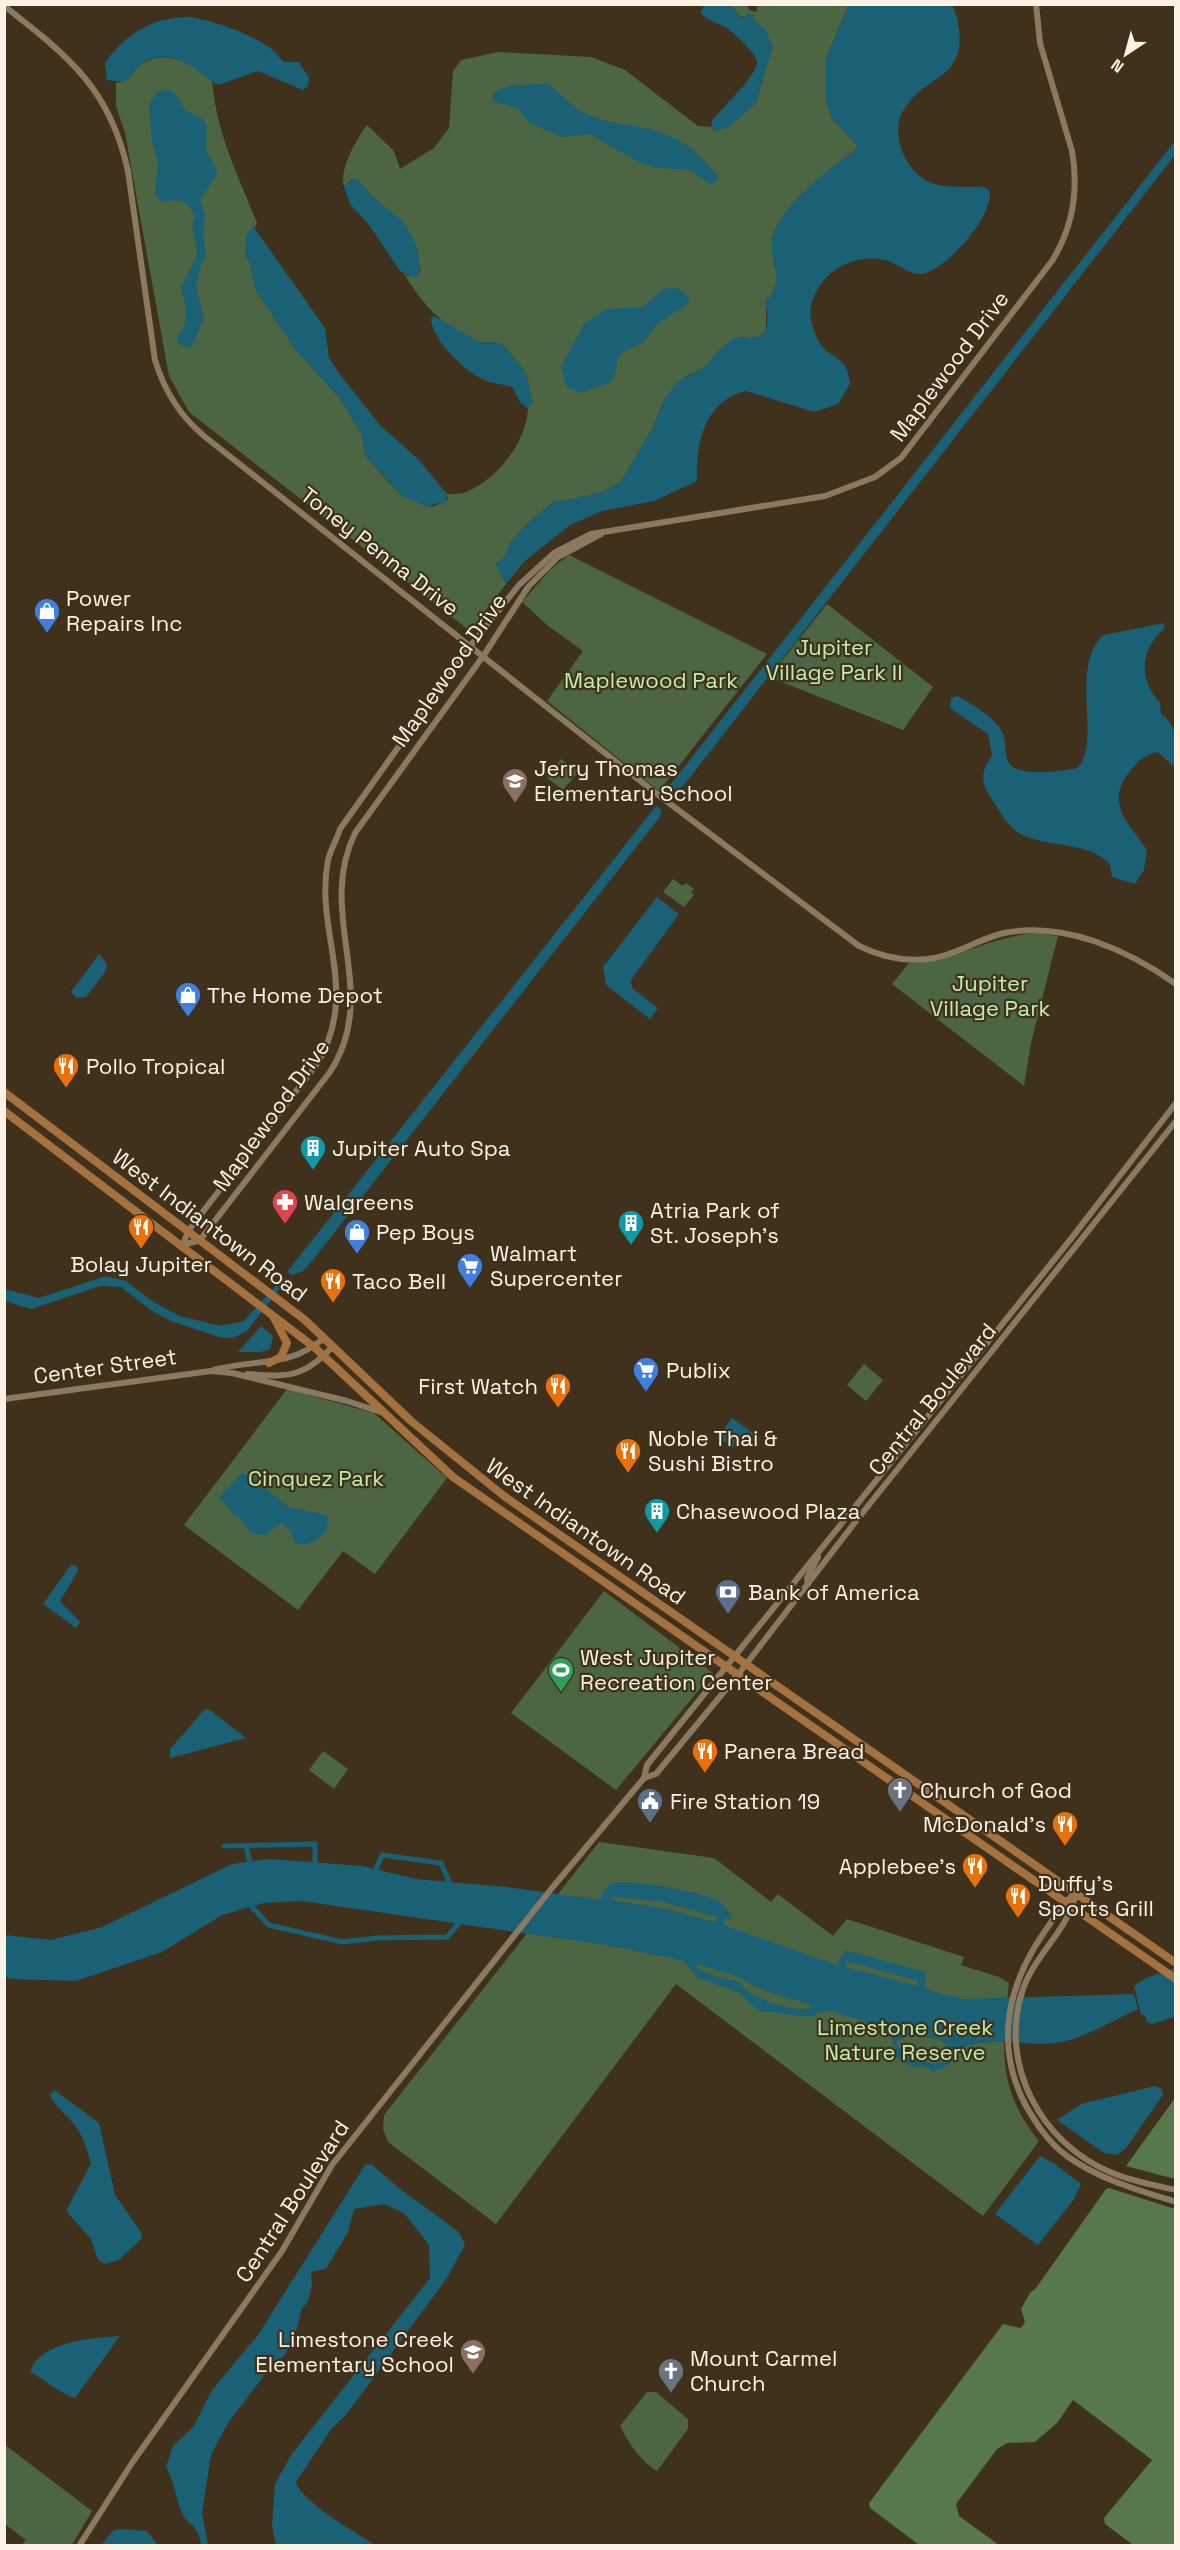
<svg xmlns="http://www.w3.org/2000/svg" width="1180" height="2550" viewBox="0 0 1180 2550" font-family="'Space Grotesk',sans-serif">
	<rect width="100%" height="100%" fill="#3f311b"/>
	<g fill="#4c6643">
		<path d="M 849,4 L 826,59 L 826,101 L 832,119 L 857,145 L 855,151 C 830,168 771,213 772,245 C 772,271 784,272 770,298 L 766,299 L 766,329 L 762,336 L 754,339 L 742,337 L 725,346 L 705,367 L 685,377 L 664,400 L 652,429 L 621,482 L 600,493 L 552,503 L 528,523 L 511,542 L 504,558 L 496,564 L 506,584 L 470,631 L 189,412 L 169,376 L 125,133 L 116,106 L 116,83 C 128,82 132,71 142,64 C 166,47 194,65 212,81 C 217,135 237,173 257,223 L 246,245 L 245,254 L 250,263 L 256,290 L 296,350 L 339,397 L 362,435 L 365,455 L 393,487 L 412,500 L 432,507 L 448,500 L 447,494 C 453,494 461,494 466,492 C 497,480 528,440 528,407 L 532,402 L 526,373 L 504,346 C 496,340 486,345 477,341 C 439,324 424,306 403,272 L 408,276 L 420,272 C 419,235 401,220 374,198 C 366,191 364,184 354,178 L 344,186 C 339,169 357,138 367,125 L 394,151 L 400,169 L 434,148 L 449,128 L 453,71 L 461,60 L 498,52 L 591,57 L 625,70 L 698,126 L 711,127 L 716,131 L 756,103 L 769,57 L 766,31 L 754,20 L 754,15 L 740,17 L 733,7 L 724,5 L 747,5 L 749,10 L 756,12 L 758,5 Z"/>
		<polygon points="569,555 767,654 659,791 547,701 583,651 547,625 522,602 551,569"/>
		<polygon points="827,604 933,687 903,730 769,677"/>
		<polygon points="561,759 578,772 563,790 547,778"/>
		<polygon points="673,879 683,886 686,883 694,889 691,892 694,895 684,907 663,892"/>
		<path d="M 1038,933 L 1058,936 L 1031,1043 L 1024,1086 L 892,984 L 909,963 C 958,961 988,936 1038,933 Z"/>
		<polygon points="864,1364 883,1380 866,1401 847,1385"/>
		<polygon points="287,1389 374,1413 447,1478 375,1574 343,1551 298,1610 184,1525"/>
		<polygon points="604,1591 713,1673 616,1790 511,1713"/>
		<polygon points="323,1751 348,1769 334,1789 309,1770"/>
		<path d="M 599,1842 L 714,1858 L 771,1902 L 778,1894 L 833,1936 L 847,1919 L 964,1957 L 961,1965 L 999,1977 L 1009,1983 C 1002,2046 996,2088 1039,2141 L 983,2216 L 676,1984 L 496,2224 L 388,2142 L 383,2129 L 384,2115 Z"/>
		<path d="M 647,2392 L 656,2392 L 688,2419 L 688,2429 L 657,2471 C 641,2462 628,2442 620,2426 Z"/>
		<polygon points="5,2445 92,2511 72,2545 22,2545 26,2540 5,2524"/>
	</g>
	<g fill="#57774c">
		<polygon points="1175,2098 1175,2179 1126,2166"/>
		<polygon points="1109,2188 1175,2209 1175,2545 1133,2545 1105,2524 1104,2518 1152,2460 1073,2400 1057,2423 1035,2442 1007,2443 997,2449 956,2504 959,2516 999,2545 919,2545 870,2508 869,2503 1003,2324 1021,2328 1025,2322 1021,2309 1030,2293 1036,2288 1106,2189"/>
	</g>
	<g fill="#1a6175" fill-rule="evenodd">
		<path d="M 724,4 L 733,7 L 740,17 L 744,18 L 748,13 L 754,16 L 754,20 L 766,31 L 773,47 L 756,103 L 728,128 L 716,131 L 711,127 L 712,120 C 722,109 760,72 757,61 C 755,53 739,38 732,32 C 723,24 709,22 700,13 L 705,5 Z"/>
		<path d="M 849,5 L 952,5 C 959,17 963,45 956,58 C 948,77 925,83 913,98 C 908,103 902,111 900,117 C 892,144 911,180 939,185 C 954,188 970,186 984,187 L 989,190 C 996,214 945,271 922,274 C 911,276 899,264 888,261 C 855,251 819,271 811,306 C 808,316 815,336 821,345 C 827,354 840,357 845,366 C 848,371 849,378 850,384 L 838,404 L 814,412 L 746,391 C 704,401 696,443 697,480 L 695,482 L 654,501 L 602,511 L 570,525 L 525,561 L 506,584 L 495,564 L 504,558 L 511,542 L 528,523 L 552,503 L 600,493 L 621,482 L 652,429 L 664,400 L 677,382 L 705,367 L 719,350 L 734,338 C 754,336 770,343 767,313 C 767,307 764,305 766,299 L 770,298 C 784,271 772,271 772,245 C 771,213 830,167 855,151 L 857,145 L 832,119 L 826,101 L 826,59 Z"/>
		<path d="M 188,17 C 210,19 258,36 274,51 C 278,55 280,59 284,62 L 299,62 L 309,78 L 308,86 L 303,90 L 258,71 L 218,85 C 196,71 174,46 144,62 C 136,67 132,78 123,82 L 107,80 L 105,63 C 126,33 152,18 188,17 Z"/>
		<path d="M 547,83 C 559,91 568,103 579,110 C 606,126 637,123 665,134 C 693,145 699,156 718,176 L 718,180 L 711,185 L 690,170 L 659,168 L 639,162 L 589,134 L 562,137 L 530,123 L 517,108 L 493,101 L 493,93 L 508,86 Z"/>
		<path d="M 166,89 L 172,91 L 178,97 L 185,110 L 203,119 L 207,126 L 206,150 L 216,168 L 217,174 L 200,200 L 205,216 L 203,233 L 206,257 L 201,265 L 196,287 L 204,319 C 197,329 198,340 189,348 L 177,343 C 176,335 182,333 184,326 C 189,312 184,300 181,288 L 197,255 L 192,224 L 195,217 C 186,199 182,199 163,202 L 155,195 L 158,162 L 152,143 L 149,104 L 158,92 Z"/>
		<polygon points="1175,141 1175,155 684,785 673,794 667,789"/>
		<path d="M 354,178 C 363,183 364,187 370,194 C 379,204 391,210 400,219 C 411,229 427,266 416,278 L 400,271 L 369,225 L 350,204 L 344,186 Z"/>
		<polygon points="253,226 325,328 329,358 339,373 379,424 418,459 447,494 445,505 438,503 427,507 402,496 365,455 362,435 339,397 296,350 256,290 250,263 245,254 246,235"/>
		<polygon points="673,288 679,289 690,298 688,303 655,326 644,342 623,352 618,359 614,378 610,383 579,393 567,387 561,367 584,324 595,316 607,309 643,307 663,289"/>
		<path d="M 434,316 L 480,342 L 500,343 L 504,346 L 526,373 L 533,403 L 527,408 L 520,402 L 512,387 C 505,384 496,384 489,382 C 468,375 431,340 431,318 Z"/>
		<path d="M 1164,623 L 1164,629 C 1139,650 1139,680 1160,703 L 1161,714 C 1180,727 1176,747 1175,768 L 1158,752 C 1146,754 1138,761 1131,770 C 1103,803 1129,823 1147,850 L 1144,870 L 1135,884 L 1112,877 L 1110,864 C 1086,840 1048,849 1019,833 C 1007,826 1000,811 993,801 C 980,783 980,773 992,755 L 988,734 L 950,708 L 951,698 L 958,696 C 972,705 990,714 999,727 C 1008,738 1003,751 1009,763 C 1019,778 1062,771 1077,768 C 1103,745 1068,664 1104,635 Z"/>
		<polygon points="656,806 662,810 659,818 312,1261 303,1271 292,1275 287,1272"/>
		<polygon points="657,897 679,914 631,980 632,988 658,1008 650,1019 606,985 603,967"/>
		<polygon points="99,954 107,964 105,972 86,997 77,998 71,992"/>
		<polygon points="106,1276 126,1281 155,1303 180,1316 221,1326 244,1321 283,1278 288,1278 247,1331 233,1338 219,1337 171,1321 152,1311 121,1287 100,1286 31,1309 5,1301 4,1289 39,1298"/>
		<polygon points="261,1326 273,1336 270,1349 261,1352 238,1352"/>
		<polygon points="732,1418 760,1438 755,1445 742,1438 733,1448 718,1437"/>
		<path d="M 242,1473 L 248,1475 L 289,1507 L 325,1515 L 328,1518 L 327,1530 C 318,1540 310,1546 296,1544 L 289,1529 L 281,1523 L 266,1535 C 252,1536 246,1530 241,1518 L 233,1514 L 219,1497 Z"/>
		<polygon points="71,1565 77,1566 78,1571 60,1601 80,1622 76,1628 43,1604"/>
		<polygon points="205,1709 210,1710 246,1738 170,1758 170,1749"/>
		<path d="M 270,1859 L 362,1866 L 416,1879 L 506,1887 L 602,1900 L 602,1893 L 611,1883 C 630,1879 696,1891 715,1899 C 723,1902 730,1912 732,1920 L 726,1918 L 723,1925 L 837,1965 L 845,1950 L 926,1972 L 925,1989 L 961,1999 L 1134,1994 L 1138,2009 C 1116,2019 1093,2033 1070,2040 C 1033,2051 989,2031 956,2052 C 950,2067 946,2066 933,2072 L 923,2065 L 912,2067 L 896,2057 L 892,2039 L 883,2027 L 828,2010 L 809,2017 L 759,2011 L 738,1992 L 698,1978 L 684,1961 L 612,1946 L 302,1901 L 264,1903 L 222,1915 L 162,1952 L 76,1981 L 10,1979 L 5,1976 L 5,1935 L 51,1940 L 102,1927 L 232,1864 ZM 614,1897 L 663,1902 L 718,1917 L 715,1922 L 657,1907 L 609,1900 ZM 847,1961 L 918,1981 L 917,1986 L 846,1967 ZM 698,1964 L 736,1976 L 765,1991 L 809,2004 L 812,2008 C 795,2012 762,2001 748,1991 C 743,1987 740,1981 733,1980 C 719,1977 710,1977 697,1967 ZM 908,2035 L 938,2039 L 947,2045 L 947,2054 L 942,2062 L 933,2064 L 904,2056 L 896,2042 Z"/>
		<polygon points="1175,1968 1175,2017 1152,2024 1147,2022 1145,2015 1141,2015 1134,1986 1146,1978"/>
		<polygon points="1155,2086 1162,2089 1163,2095 1126,2148 1117,2155 1104,2153 1057,2120 1081,2104"/>
		<path d="M 54,2090 L 99,2123 L 115,2195 L 141,2232 L 142,2238 L 119,2260 L 105,2264 L 98,2260 L 91,2239 L 68,2213 L 67,2209 L 91,2164 C 87,2149 83,2136 74,2124 C 66,2114 55,2107 50,2095 Z"/>
		<polygon points="1040,2156 1053,2163 1081,2184 1074,2199 1038,2245 995,2214"/>
		<path d="M 371,2164 L 399,2188 L 459,2232 L 465,2245 L 447,2278 L 346,2415 L 332,2428 L 296,2482 C 299,2500 358,2534 375,2545 L 276,2545 L 272,2526 L 275,2484 L 291,2455 L 430,2278 L 429,2245 L 404,2213 L 384,2204 L 354,2209 L 348,2232 L 326,2269 L 311,2272 L 312,2284 L 308,2302 L 302,2308 L 295,2337 L 284,2356 L 266,2373 L 228,2423 L 211,2455 L 202,2513 L 208,2545 L 201,2545 C 197,2521 189,2528 182,2513 C 175,2498 175,2482 166,2467 L 173,2446 L 194,2426 L 212,2390 L 258,2335 L 365,2165 Z"/>
		<path d="M 120,2336 L 75,2398 C 59,2393 46,2380 30,2372 C 40,2341 92,2338 120,2336 Z"/>
		<polygon points="121,2529 147,2531 158,2545 101,2545 114,2530"/>
	</g>
	<g fill="none" stroke-linecap="round" stroke-linejoin="round">
		<g stroke="#1a6175" stroke-width="5">
			<polyline points="224,1846 315,1844 315,1861"/>
			<polyline points="246,1846 250,1862"/>
			<polyline points="376,1869 382,1855 441,1863 449,1882"/>
			<polyline points="252,1907 269,1925 342,1942 377,1938 447,1937 459,1923"/>
		</g>
		<g stroke="#8a7a62" stroke-width="6">
			<path d="M 4,6 C 68,56 110,88 128,171 L 155,360 C 164,390 180,416 204,436 L 653,791 L 859,946 C 890,961 924,965 957,951 C 972,945 987,937 1004,933 C 1064,921 1128,950 1176,984"/>
			<path d="M 183,1245 L 188,1231 L 317,1064 C 361,990 314,933 328,860 C 331,849 337,839 340,829 L 471,645 L 519,585 L 554,553 L 591,534 L 825,496 L 875,477 L 901,458 L 1052,261 C 1073,227 1079,191 1072,151 L 1040,43 L 1036,4"/>
			<path d="M 183,1245 L 200,1240 L 330,1072 C 382,992 315,915 355,833 L 484,655 L 528,587 L 558,557 L 601,534"/>
			<path d="M 214,1370 C 256,1358 288,1369 324,1338"/>
			<path d="M 247,1374 C 288,1377 304,1378 333,1346"/>
			<polyline points="4,1399 211,1371 232,1373 347,1401 381,1412"/>
			<polyline points="808,1584 807,1578 818,1557"/>
			<polyline points="644,1778 656,1774 737,1676 856,1521 1176,1121"/>
			<path d="M 1076,1892 C 1063,1903 1055,1917 1045,1931 C 1007,1985 994,2046 1026,2106 C 1037,2125 1049,2143 1067,2156 C 1098,2179 1138,2190 1176,2202"/>
			<path d="M 1076,1893 C 1069,1930 1033,1956 1022,1992 C 999,2065 1041,2143 1110,2172 C 1130,2181 1154,2185 1176,2190"/>
			<polyline points="79,2546 132,2463 282,2251 332,2165 552,1888 644,1778 647,1765 1070,1240 1176,1103"/>
		</g>
		<g stroke="#a5723f" stroke-width="8">
			<polyline points="4,1092 305,1320 411,1421 504,1496 1176,1963"/>
			<polyline points="4,1111 314,1347 453,1477 1176,1979"/>
			<polyline points="269,1363 281,1357 287,1343 274,1318"/>
		</g>
	</g>
	<defs>
		<g id="shop-pin" transform="scale(1.35)"><path d="M0 17L-7.5 6A9.5 9.5 0 1 1 7.5 6Z" fill="#3f7fe0" stroke="#3f311b"/><path d="M-5-2.5h2.3a2.7 3.5 0 0 1 5.4 0H5L5.5 6h-11ZM-1.5-2.5h3a1.5 2.3 0 0 0-3 0Z" fill="#fff"/></g>
		<g id="school-pin" transform="scale(1.35)"><path d="M0 17L-7.5 6A9.5 9.5 0 1 1 7.5 6Z" fill="#8d6e63" stroke="#3f311b"/><path d="M0-5L7-2L0 1L-7-2ZM-4 1L0 2.5L4 1V4Q0 6-4 4Z" fill="#fff"/></g>
		<g id="restaurant-pin" transform="scale(1.35)"><path d="M0 17L-7.5 6A9.5 9.5 0 1 1 7.5 6Z" fill="#e8710a" stroke="#3f311b"/><path d="M-5-6h1v4h1v-4h1v4h1v-4h1v5L-1.5 .5V6h-2V.5L-5-1ZM5-6V6H3V1.5H1.5Q1.5-4 5-6Z" fill="#fff"/></g>
		<g id="building-pin" transform="scale(1.35)"><path d="M0 17L-7.5 6A9.5 9.5 0 1 1 7.5 6Z" fill="#0f9aa8" stroke="#3f311b"/><path d="M-4-6H4V6H1V3H-1V6H-4ZM-2.5-4.3h1.7v1.8h-1.7ZM.8-4.3h1.7v1.8H.8ZM-2.5-1h1.7V.8h-1.7ZM.8-1h1.7V.8H.8Z" fill="#fff"/></g>
		<g id="pharmacy-pin" transform="scale(1.35)"><path d="M0 17L-7.5 6A9.5 9.5 0 1 1 7.5 6Z" fill="#e0444e" stroke="#3f311b"/><path d="M-2-6h4v4h4v4h-4v4h-4v-4h-4v-4h4Z" fill="#fff"/></g>
		<g id="supermarket-pin" transform="scale(1.35)"><path d="M0 17L-7.5 6A9.5 9.5 0 1 1 7.5 6Z" fill="#3f7fe0" stroke="#3f311b"/><path d="M-6-5.5h2.5l.6 2H6L4.5 2H-2.5L-4.4-4H-6ZM-1.5 3.2a1.3 1.3 0 1 0 .1 0ZM3 3.2a1.3 1.3 0 1 0 .1 0Z" fill="#fff"/></g>
		<g id="bank-pin" transform="scale(1.35)"><path d="M0 17L-7.5 6A9.5 9.5 0 1 1 7.5 6Z" fill="#5c6f8a" stroke="#3f311b"/><path d="M-6-4H6V4H-6ZM0-2.3a2.3 2.3 0 1 0 0 4.6a2.3 2.3 0 1 0 0-4.6Z" fill="#fff"/></g>
		<g id="stadium-pin" transform="scale(1.35)"><path d="M0 17L-7.5 6A9.5 9.5 0 1 1 7.5 6Z" fill="#2e9e5b" stroke="#3f311b"/><path d="M0-5a6.5 5 0 1 0 0 10a6.5 5 0 1 0 0-10ZM-3.5-1.8h7v3.6h-7Z" fill="#fff"/></g>
		<g id="church-pin" transform="scale(1.35)"><path d="M0 17L-7.5 6A9.5 9.5 0 1 1 7.5 6Z" fill="#6b7280" stroke="#3f311b"/><path d="M-1.2-6h2.4v3.5h3.3v2.4h-3.3V6h-2.4V-.1h-3.3v-2.4h3.3Z" fill="#fff"/></g>
		<g id="civic-pin" transform="scale(1.35)"><path d="M0 17L-7.5 6A9.5 9.5 0 1 1 7.5 6Z" fill="#5c6f8a" stroke="#3f311b"/><path d="M-.6-6.5H3V-4.5H.6V-3L4-1V1h2V6H-6V1h2V-1L-.6-3ZM-1.2 2.5V6h2.4V2.5Z" fill="#fff"/></g>
	</defs>
	<g fill-rule="evenodd">
		<use href="#shop-pin" x="47" y="611"/>
		<use href="#school-pin" x="515" y="781"/>
		<use href="#shop-pin" x="188" y="995"/>
		<use href="#restaurant-pin" x="66" y="1066"/>
		<use href="#building-pin" x="313" y="1148"/>
		<use href="#pharmacy-pin" x="285" y="1202"/>
		<use href="#building-pin" x="631" y="1223"/>
		<use href="#restaurant-pin" x="141" y="1227"/>
		<use href="#shop-pin" x="357" y="1232"/>
		<use href="#supermarket-pin" x="470" y="1266"/>
		<use href="#restaurant-pin" x="333" y="1281"/>
		<use href="#supermarket-pin" x="646" y="1370"/>
		<use href="#restaurant-pin" x="558" y="1386"/>
		<use href="#restaurant-pin" x="628" y="1451"/>
		<use href="#building-pin" x="657" y="1511"/>
		<use href="#bank-pin" x="728" y="1592"/>
		<use href="#stadium-pin" x="561" y="1670"/>
		<use href="#restaurant-pin" x="705" y="1751"/>
		<use href="#church-pin" x="900" y="1790"/>
		<use href="#civic-pin" x="650" y="1801"/>
		<use href="#restaurant-pin" x="1065" y="1824"/>
		<use href="#restaurant-pin" x="975" y="1866"/>
		<use href="#restaurant-pin" x="1018" y="1896"/>
		<use href="#school-pin" x="473" y="2352"/>
		<use href="#church-pin" x="671" y="2371"/>
	</g>
	<g text-anchor="middle" stroke-width="4.5" stroke-linejoin="round" paint-order="stroke">
		<g font-size="22" fill="#fcf3e5" stroke="#3f311b">
			<text transform="translate(949 366) rotate(-53)" y="8">Maplewood Drive</text>
			<text transform="translate(380 551) rotate(38)" y="8">Toney Penna Drive</text>
			<text transform="translate(449 670) rotate(-55)" y="8">Maplewood Drive</text>
			<text transform="translate(271 1115) rotate(-54)" y="8">Maplewood Drive</text>
			<text transform="translate(210 1225) rotate(37)" y="8">West Indiantown Road</text>
			<text transform="translate(105 1366) rotate(-8)" y="8">Center Street</text>
			<text transform="translate(932 1399) rotate(-51)" y="8">Central Boulevard</text>
			<text transform="translate(586 1531) rotate(35)" y="8">West Indiantown Road</text>
			<text transform="translate(292 2201) rotate(-57)" y="8">Central Boulevard</text>
		</g>
		<g font-size="22" fill="#fcf3e5" stroke="#3f311b" text-anchor="start">
			<text x="66" y="606">Power<tspan x="66" dy="25">Repairs Inc</tspan></text>
			<text x="534" y="776">Jerry Thomas<tspan x="534" dy="25">Elementary School</tspan></text>
			<text x="207" y="1003">The Home Depot</text>
			<text x="86" y="1074">Pollo Tropical</text>
			<text x="332" y="1156">Jupiter Auto Spa</text>
			<text x="304" y="1210">Walgreens</text>
			<text x="650" y="1218">Atria Park of<tspan x="650" dy="25">St. Joseph’s</tspan></text>
			<text x="376" y="1240">Pep Boys</text>
			<text x="490" y="1261">Walmart<tspan x="490" dy="25">Supercenter</tspan></text>
			<text x="141" y="1272" text-anchor="middle">Bolay Jupiter</text>
			<text x="352" y="1289">Taco Bell</text>
			<text x="666" y="1378">Publix</text>
			<text x="538" y="1394" text-anchor="end">First Watch</text>
			<text x="648" y="1446">Noble Thai &amp;<tspan x="648" dy="25">Sushi Bistro</tspan></text>
			<text x="676" y="1519">Chasewood Plaza</text>
			<text x="748" y="1600">Bank of America</text>
			<text x="580" y="1665">West Jupiter<tspan x="580" dy="25">Recreation Center</tspan></text>
			<text x="724" y="1759">Panera Bread</text>
			<text x="920" y="1798">Church of God</text>
			<text x="670" y="1809">Fire Station 19</text>
			<text x="1046" y="1832" text-anchor="end">McDonald's</text>
			<text x="956" y="1874" text-anchor="end">Applebee's</text>
			<text x="1038" y="1891">Duffy's<tspan x="1038" dy="25">Sports Grill</tspan></text>
			<text x="454" y="2347" text-anchor="end">Limestone Creek<tspan x="454" dy="25">Elementary School</tspan></text>
			<text x="690" y="2366">Mount Carmel<tspan x="690" dy="25">Church</tspan></text>
		</g>
		<g font-size="22" fill="#bef0ac" stroke="#3f311b">
			<text x="834" y="655">Jupiter<tspan x="834" dy="25">Village Park II</tspan></text>
			<text x="651" y="688">Maplewood Park</text>
			<text x="990" y="991">Jupiter<tspan x="990" dy="25">Village Park</tspan></text>
			<text x="316" y="1486">Cinquez Park</text>
			<text x="905" y="2035">Limestone Creek<tspan x="905" dy="25">Nature Reserve</tspan></text>
		</g>
	</g>
	<rect width="1180" height="2550" fill="none" stroke="#fcf3e5" stroke-width="12"/>
	<g transform="translate(1126 54) rotate(216)" stroke="#3f311b" stroke-width="4.5" paint-order="stroke">
	<path d="M0-4.5L10 22L0 15L-10 22Z" fill="#fcf3e5"/>
	<text y="-9" font-size="16" font-weight="bold" text-anchor="middle" fill="#fcf3e5">N</text>
	</g>
</svg>
